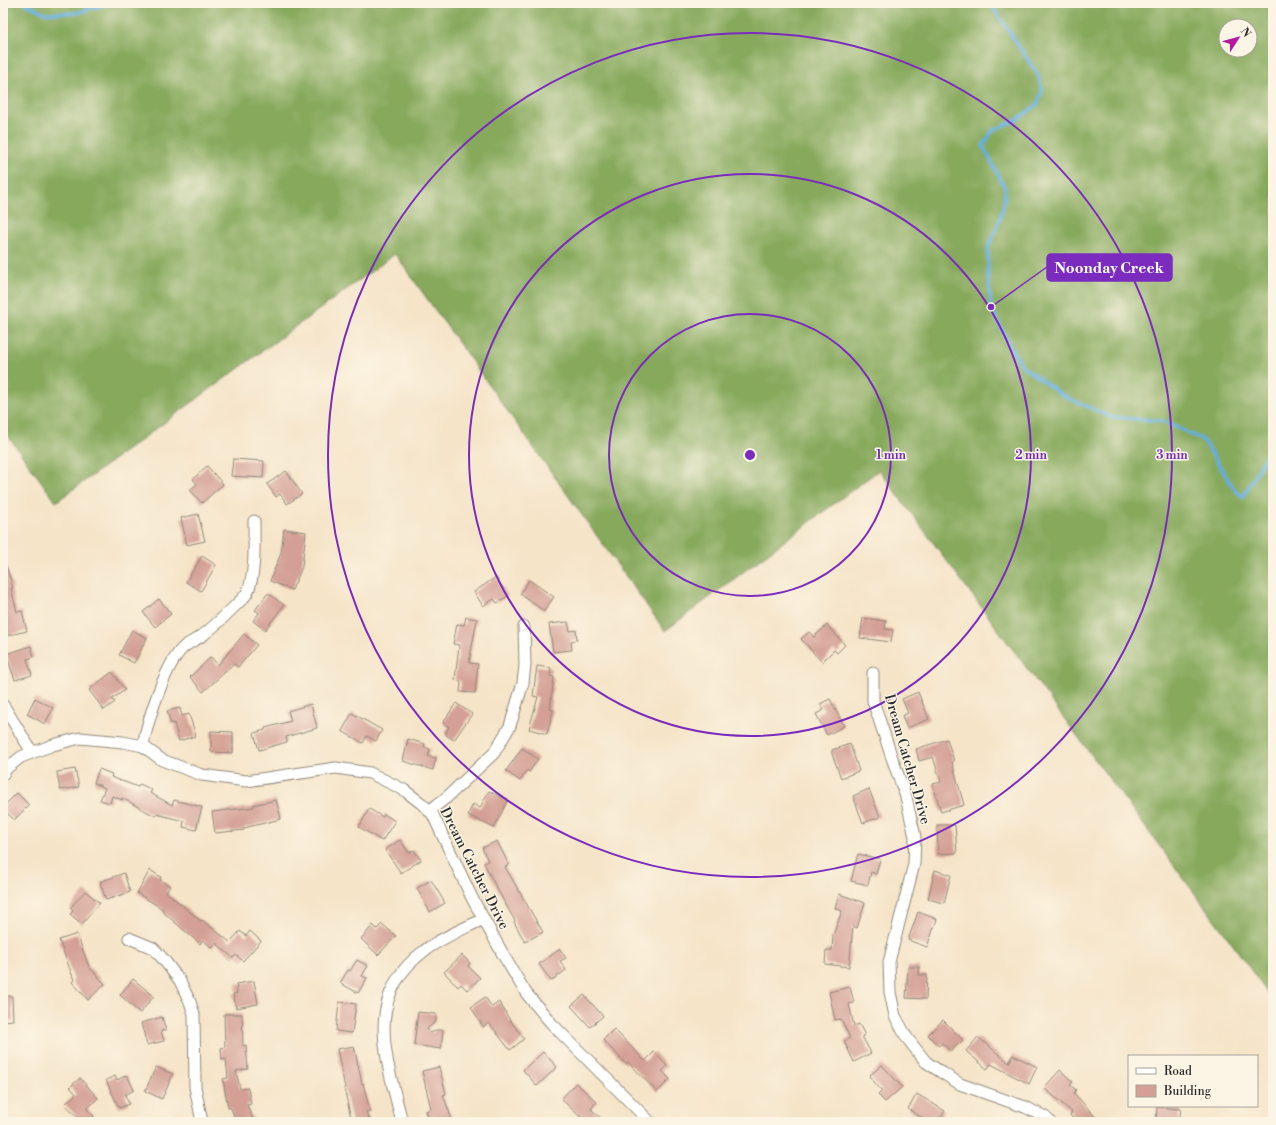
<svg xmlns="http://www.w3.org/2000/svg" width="1276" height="1125" viewBox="0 0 1276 1125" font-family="'Libre Bodoni',serif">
	<rect width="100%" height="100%" fill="#fcf5e5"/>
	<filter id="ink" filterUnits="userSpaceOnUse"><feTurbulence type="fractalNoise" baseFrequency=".025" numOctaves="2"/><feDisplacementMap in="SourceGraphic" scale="8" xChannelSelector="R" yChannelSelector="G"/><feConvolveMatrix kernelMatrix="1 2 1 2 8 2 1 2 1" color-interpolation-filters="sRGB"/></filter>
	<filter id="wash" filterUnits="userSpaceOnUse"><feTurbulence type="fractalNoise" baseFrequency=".012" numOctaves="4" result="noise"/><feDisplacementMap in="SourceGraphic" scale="16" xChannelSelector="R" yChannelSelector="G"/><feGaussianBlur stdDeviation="0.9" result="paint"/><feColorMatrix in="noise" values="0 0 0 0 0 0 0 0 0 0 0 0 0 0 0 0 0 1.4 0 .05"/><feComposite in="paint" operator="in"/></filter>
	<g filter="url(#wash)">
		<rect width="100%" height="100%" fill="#f5e4c8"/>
		<path fill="#86a95c" stroke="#586a44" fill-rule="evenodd" d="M 3,3 L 1273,3 L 1273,1001 L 1228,938 L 879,470 L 665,631 L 395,254 L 56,502 L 3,429 ZM 1226,26 L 1250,26 L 1250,50 L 1226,50 Z"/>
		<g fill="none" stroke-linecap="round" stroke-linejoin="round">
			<g stroke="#64aedc" stroke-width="3.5">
				<polyline points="24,3 45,13 76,13 111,3"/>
				<polyline points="990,3 1038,75 1042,91 1037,105 1015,121 993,130 983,146 1005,188 1004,202 999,222 988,248 988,275 991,307 1010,346 1023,367 1064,396 1110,417 1163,421 1203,440 1235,490 1243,497 1266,455 1273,446"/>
			</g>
		</g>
		<g id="blocks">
			<g fill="#d4a095">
				<polygon points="233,459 264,461 263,478 231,476"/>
				<polygon points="207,466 223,484 202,503 190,490 197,484 193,479"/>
				<polygon points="286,471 302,494 287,504 280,494 276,497 267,484"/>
				<polygon points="198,514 205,541 187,545 181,518"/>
				<polygon points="284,529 306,532 302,567 292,590 270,581 281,553"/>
				<polygon points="202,556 216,565 201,591 186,582"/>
				<polygon points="3,562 5,562 13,588 11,588 17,612 22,611 27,631 5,636 3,628"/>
				<polygon points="496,577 508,596 497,603 494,599 483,606 474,592"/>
				<polygon points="529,580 554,597 544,611 520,594"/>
				<polygon points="268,593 284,605 265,630 253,621 259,613 255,610"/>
				<polygon points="159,599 171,614 155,627 143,612"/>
				<polygon points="466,617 477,619 469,663 478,664 475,693 460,692 461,681 455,680 459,645 453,644 457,624 464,625"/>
				<polygon points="863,618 886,621 885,629 893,630 891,642 860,638"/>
				<polygon points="568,622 570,631 576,630 577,640 571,641 572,650 553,652 549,624"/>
				<polygon points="827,625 845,645 837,653 834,650 822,662 801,639 809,632 814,637"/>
				<polygon points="132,630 147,638 134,663 119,655"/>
				<polygon points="244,634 257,645 238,667 234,664 203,692 190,677 211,657 218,665"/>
				<polygon points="31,646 34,657 27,659 32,675 15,680 6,654"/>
				<polygon points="537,666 551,668 550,676 554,677 550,709 553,710 547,734 529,729 538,697 533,696"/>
				<polygon points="112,672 125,690 112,699 115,702 104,710 89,690"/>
				<polygon points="918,692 929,719 907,728 902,716 908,713 902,699"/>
				<polygon points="35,698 53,708 45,724 27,714"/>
				<polygon points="830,699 844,726 827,735 816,714 824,710 820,704"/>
				<polygon points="456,703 472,714 454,740 446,735 446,731 449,727 443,723"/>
				<polygon points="311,704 317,728 286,737 287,742 259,750 254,733 265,730 265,728 291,721 288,711"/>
				<polygon points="180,708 182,716 189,714 196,736 179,741 174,723 171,724 167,711"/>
				<polygon points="352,713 382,730 376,741 367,736 363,743 342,731"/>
				<polygon points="211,731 233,732 233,753 211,752"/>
				<polygon points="408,739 425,744 424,747 430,749 428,756 436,758 433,770 403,761"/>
				<polygon points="947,739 954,761 952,762 964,805 941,812 933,784 941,782 933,757 919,761 916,749"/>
				<polygon points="850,744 859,771 841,778 832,754 832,750"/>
				<polygon points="522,748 538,759 529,772 527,770 520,781 506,771"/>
				<polygon points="75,769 79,787 60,790 57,772"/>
				<polygon points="99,769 112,774 111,777 138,787 140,784 152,790 150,793 172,805 174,800 202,807 196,830 183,827 184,821 156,814 155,816 122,798 122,800 112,796 110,803 100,800 105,788 94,783"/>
				<polygon points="869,789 880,817 863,823 853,796"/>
				<polygon points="489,791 508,800 494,828 468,815 473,804 480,808"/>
				<polygon points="17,793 29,805 14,820 3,809 3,807"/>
				<polygon points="276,800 281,819 244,828 244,830 215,833 212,812 254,807 253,805"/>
				<polygon points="369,809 383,817 384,814 395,821 382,841 359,827"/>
				<polygon points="937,825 955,825 957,853 938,854"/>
				<polygon points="400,840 409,853 414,850 421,860 401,873 385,850"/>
				<polygon points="497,841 509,865 505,867 543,932 525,942 514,922 515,921 496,887 484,863 488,861 482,848"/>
				<polygon points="858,854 880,859 876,874 871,872 868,885 851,881"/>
				<polygon points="150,870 161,877 160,880 170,886 166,892 201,921 202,920 230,942 240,931 246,936 250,931 261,941 243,961 236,955 233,958 216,943 212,948 203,940 200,944 162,911 163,909 137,893"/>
				<polygon points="935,870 951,875 944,903 928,899"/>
				<polygon points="124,873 130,892 106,900 100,882"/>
				<polygon points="431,880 445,903 430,912 417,888"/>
				<polygon points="85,891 100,903 82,924 70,914 73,911 70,908"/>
				<polygon points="839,894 865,903 857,928 853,926 849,967 825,964 826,950 832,950 833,935 842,911 835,908"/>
				<polygon points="918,912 937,919 927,947 908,940"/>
				<polygon points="382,924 396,936 378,955 361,939 373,925 377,929"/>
				<polygon points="77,934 89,967 105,984 88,1000 72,982 74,980 59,940"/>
				<polygon points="560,949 566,958 560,961 566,970 551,981 539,964"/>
				<polygon points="462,955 470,963 468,966 480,978 467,990 461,984 458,987 444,972"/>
				<polygon points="357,960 368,966 362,976 367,978 358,993 340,983 348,970 350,971"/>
				<polygon points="908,967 919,967 919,975 927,975 926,999 906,998"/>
				<polygon points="133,979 154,996 140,1013 120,995"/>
				<polygon points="254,981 258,1004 236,1008 233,994 237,993 236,984"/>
				<polygon points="850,987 854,1003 849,1004 854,1026 859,1024 865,1035 862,1036 871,1053 854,1062 844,1041 850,1038 841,1019 835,1020 829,992"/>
				<polygon points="584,995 603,1016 590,1027 571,1006"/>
				<polygon points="3,996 12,996 13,1020 3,1021"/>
				<polygon points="485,997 492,1007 499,1002 506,1013 505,1013 524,1039 510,1050 489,1023 483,1027 471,1007"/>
				<polygon points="339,1002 356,1004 352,1033 336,1031"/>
				<polygon points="418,1012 436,1014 436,1021 427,1029 431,1033 436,1030 443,1030 441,1049 414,1045"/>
				<polygon points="224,1014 242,1014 243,1046 246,1045 248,1069 236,1071 240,1089 248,1088 251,1104 247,1105 254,1122 236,1122 231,1108 228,1108 223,1079 228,1078 226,1059 222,1060 221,1048 225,1047"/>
				<polygon points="162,1017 166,1030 161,1031 164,1041 147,1045 141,1023"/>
				<polygon points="943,1020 963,1040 951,1051 942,1043 939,1046 928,1035"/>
				<polygon points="614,1029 645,1061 654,1052 667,1066 662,1071 670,1079 657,1092 628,1062 626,1064 603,1040"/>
				<polygon points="978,1037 1009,1063 1013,1055 1037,1067 1029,1084 991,1064 987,1069 966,1051"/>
				<polygon points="354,1046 362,1084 363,1083 370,1111 366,1112 371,1122 352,1122 344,1088 345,1088 337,1049"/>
				<polygon points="543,1052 557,1067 537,1086 523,1070"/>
				<polygon points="882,1065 902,1087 885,1102 878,1095 882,1091 869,1076"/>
				<polygon points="156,1067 173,1074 162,1099 145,1091"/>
				<polygon points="439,1067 446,1094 443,1095 453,1122 430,1122 426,1111 431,1109 422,1071"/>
				<polygon points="1060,1070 1073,1082 1070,1085 1076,1090 1074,1093 1100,1122 1076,1122 1070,1115 1072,1112 1044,1088"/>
				<polygon points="127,1075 134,1090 125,1095 129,1104 119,1108 106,1080 115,1076 117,1080"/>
				<polygon points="80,1078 98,1098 87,1109 94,1116 88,1122 82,1122 65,1104 76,1094 70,1087"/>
				<polygon points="576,1083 597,1102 591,1109 605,1122 586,1122 561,1099"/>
				<polygon points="917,1094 945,1111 938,1122 929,1122 908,1109"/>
				<polygon points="1157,1107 1181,1109 1179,1122 1156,1122"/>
			</g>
		</g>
	</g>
	<g filter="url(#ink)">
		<use href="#blocks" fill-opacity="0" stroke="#90887a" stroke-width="1"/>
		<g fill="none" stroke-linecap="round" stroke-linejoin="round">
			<g stroke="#90887a" stroke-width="13">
				<g id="minor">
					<polyline points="873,673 873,701 893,761 906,797 915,837 914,864 889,962 890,992 895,1016 907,1038 926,1062 941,1072 960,1084 1025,1107 1045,1117 1050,1122"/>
					<polyline points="3,705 32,752"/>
					<path d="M 143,746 C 147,722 166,661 185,646 C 191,642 197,639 203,635 C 215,626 226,615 237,604 C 240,601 245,597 247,593 C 256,576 254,540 254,521"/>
					<polyline points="3,774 7,768 21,757 53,745 80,738 123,742 143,746 162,760 202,775 246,781 336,768 370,773 404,790 421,803 432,813 472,898 505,958 526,993 552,1024 650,1122"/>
					<polyline points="429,811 446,798 494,753 510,726 523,683 525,665 524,627"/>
					<polyline points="129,938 153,948 164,960 180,981 190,1002 194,1014 195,1087 202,1122"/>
					<path d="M 402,1122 C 387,1060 362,997 424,951 C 442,937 464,929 483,919"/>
				</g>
			</g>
			<use href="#minor" stroke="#fff" stroke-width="11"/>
		</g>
	</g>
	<g fill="none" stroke="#7b2cbf" stroke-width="2">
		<circle cx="750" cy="455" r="141"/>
		<circle cx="750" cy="455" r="281"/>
		<circle cx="750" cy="455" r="422"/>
	</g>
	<g text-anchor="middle" stroke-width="3" stroke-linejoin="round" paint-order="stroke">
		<g font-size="14" fill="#2b2b2b" stroke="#fcf5e5">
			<text transform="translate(908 759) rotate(74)" y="5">Dream Catcher Drive</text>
			<text transform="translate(475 868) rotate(63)" y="5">Dream Catcher Drive</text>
		</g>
	</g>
	<circle cx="750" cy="455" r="6" fill="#7b2cbf" stroke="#fcf5e5" stroke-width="2"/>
	<g font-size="12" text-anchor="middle" font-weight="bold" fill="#7b2cbf" stroke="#fcf5e5" stroke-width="3" stroke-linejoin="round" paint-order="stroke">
		<text x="891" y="459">1 min</text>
		<text x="1031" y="459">2 min</text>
		<text x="1172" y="459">3 min</text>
	</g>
	<path fill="none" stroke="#7b2cbf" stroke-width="1.5" d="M991 307L1047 267"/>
	<circle fill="#7b2cbf" stroke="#fcf5e5" stroke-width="1.5" cx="991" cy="307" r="4"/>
	<rect fill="#7b2cbf" stroke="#7b2cbf" stroke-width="1.5" x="1047" y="254" width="125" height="27" rx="4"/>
	<g font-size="15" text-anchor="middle" font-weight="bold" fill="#fff">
		<text x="1109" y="273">Noonday Creek</text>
	</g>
	<rect width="1276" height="1125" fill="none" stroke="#fcf5e5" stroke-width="16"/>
	<rect x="1128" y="1055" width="130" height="52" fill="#fcf5e5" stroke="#a8a49b"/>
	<rect x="1136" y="1068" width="20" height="6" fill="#ffffff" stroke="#a8a49b"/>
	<text x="1164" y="1075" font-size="12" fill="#2b2b2b">Road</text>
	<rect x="1136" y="1085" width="20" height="12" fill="#d4a095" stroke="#a8a49b"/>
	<text x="1164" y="1095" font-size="12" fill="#2b2b2b">Building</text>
	<g transform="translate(1238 38) rotate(54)"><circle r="19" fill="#fcf5e5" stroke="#a8a49b"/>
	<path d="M0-3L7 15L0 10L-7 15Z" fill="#b5179e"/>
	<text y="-6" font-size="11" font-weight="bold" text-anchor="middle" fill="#2b2b2b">N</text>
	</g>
</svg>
